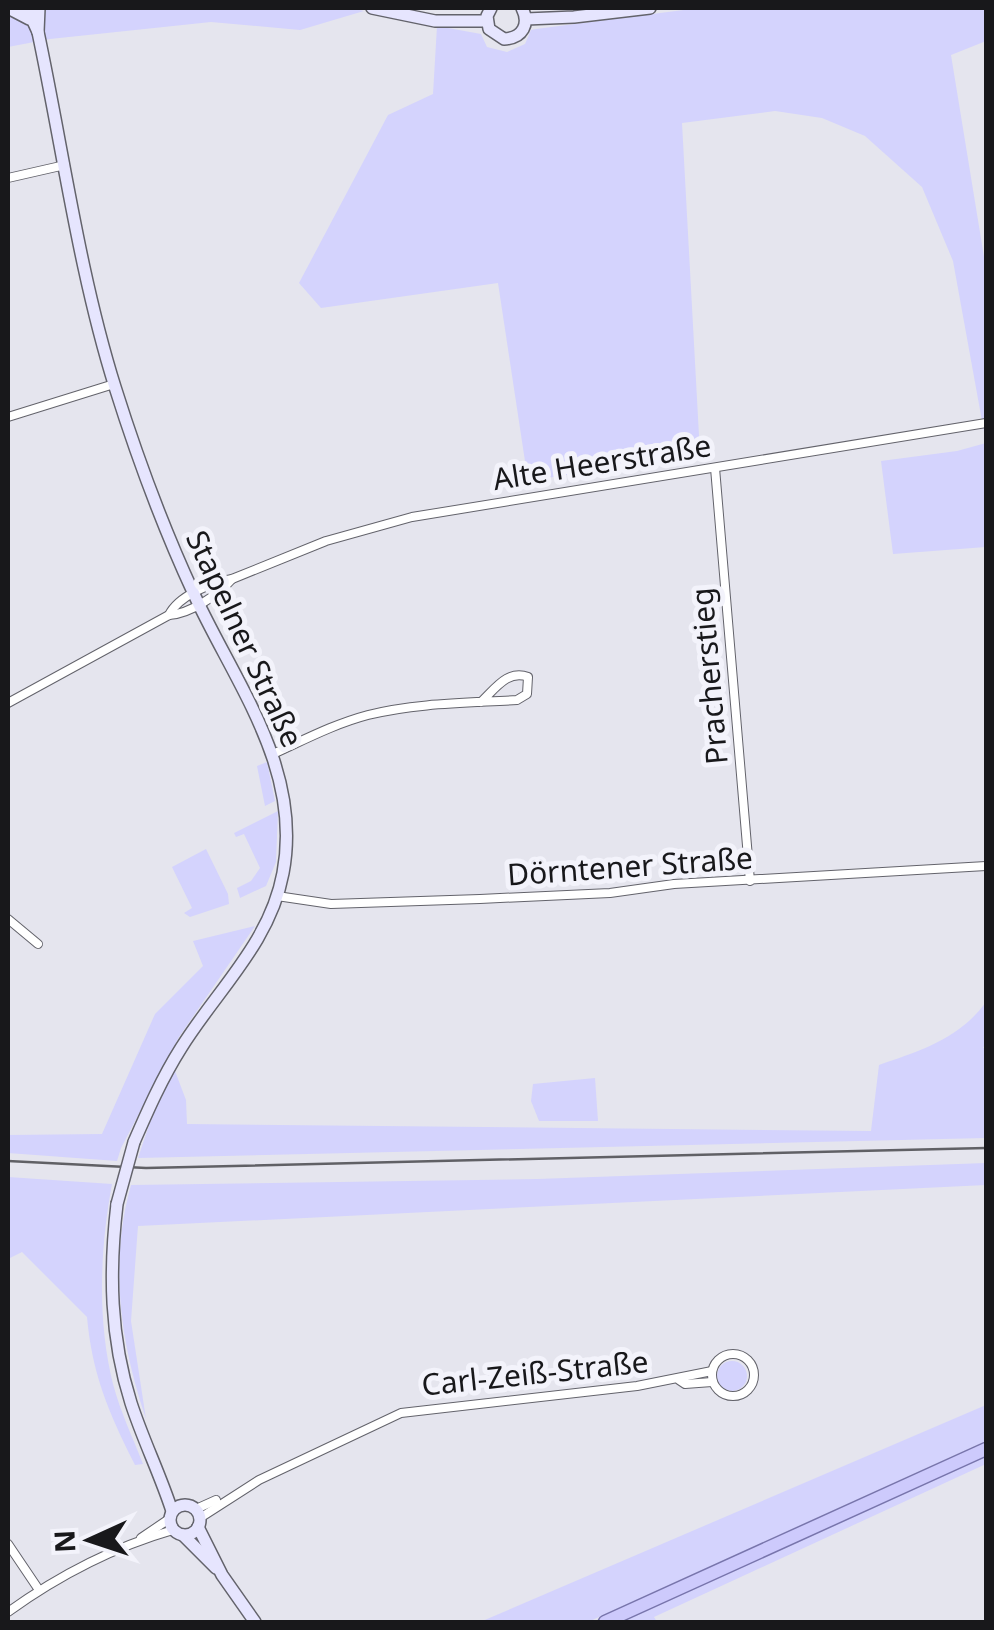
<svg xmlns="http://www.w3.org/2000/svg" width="994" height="1630" viewBox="0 0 994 1630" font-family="'Noto Sans',sans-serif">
	<rect width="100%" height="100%" fill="#e5e5ee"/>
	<g fill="#d4d3fd">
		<polygon points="8,8 350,8 364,11 300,30 211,22 50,39 8,47"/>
		<polygon points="699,8 986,8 986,41 951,55 986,269 986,547 893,554 881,461 957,451 986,443 953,261 922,187 865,136 822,118 775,111 682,123 700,454 528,481 498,283 321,308 299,283 388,115 433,94 437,26 481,34 487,47 507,52 525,44 531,30 536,29"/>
		<polygon points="267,762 275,801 265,806 257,766"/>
		<polygon points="278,811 276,862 266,886 240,898 237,888 251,881 260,868 244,834 236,837 234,833"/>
		<polygon points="206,849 228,894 229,904 190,917 184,913 192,908 172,867"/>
		<polygon points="255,926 179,1037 121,1148 117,1161 8,1153 8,1135 102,1134 155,1014 203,966 193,941"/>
		<path d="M 986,1002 L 986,1043 L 983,1048 L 986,1048 L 986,1138 L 138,1158 L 156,1104 L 175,1071 L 186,1100 L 187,1124 L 871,1131 L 879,1065 C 922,1050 959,1039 986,1002 Z"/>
		<polygon points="595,1078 598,1121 539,1121 531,1101 533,1084"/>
		<path d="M 986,1163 L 986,1185 L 138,1226 L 131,1321 L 146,1419 C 120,1342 109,1264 131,1185 L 537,1179 Z"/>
		<path d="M 8,1177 L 112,1184 C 100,1249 97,1320 113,1384 C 120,1411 133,1438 143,1464 L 135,1465 L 133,1461 C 108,1411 92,1373 87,1317 L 22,1252 L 10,1258 L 8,1252 Z"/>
		<circle cx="732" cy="1376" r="15"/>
		<polygon points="986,1405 986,1441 588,1622 480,1622"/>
		<polygon points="986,1455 986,1464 654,1617 657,1622 621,1622 765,1554"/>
	</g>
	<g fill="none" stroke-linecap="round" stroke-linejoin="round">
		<g stroke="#63636b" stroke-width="10">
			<g id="street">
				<polyline points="8,178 65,165"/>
				<polyline points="8,417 114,384"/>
				<polyline points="715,468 750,881"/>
				<path d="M 169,615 C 178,596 212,582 232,579 L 326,541 L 412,517 L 986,423"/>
				<path d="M 8,703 L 169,615 C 190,614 218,595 232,579"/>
				<path d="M 273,754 C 304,740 334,724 368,715 C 416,703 468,703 517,700 L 527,694 L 528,677 C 508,669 495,689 481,702"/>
				<polyline points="277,896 331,904 480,899 610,893 674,884 986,866"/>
				<polyline points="8,919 38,944"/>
				<circle cx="733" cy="1375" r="21"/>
				<polyline points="679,1380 685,1384 712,1382"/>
				<polyline points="196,1509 216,1500"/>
				<polyline points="200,1518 259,1480 401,1413 637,1386 712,1371"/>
				<polyline points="141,1538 169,1519"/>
				<polyline points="8,1544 39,1590"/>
				<path d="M 8,1612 C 58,1576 114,1547 173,1530"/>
			</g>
		</g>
		<g stroke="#63636b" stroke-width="14">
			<g id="secondary">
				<polyline points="8,8 29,19"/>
				<polyline points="27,8 38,32"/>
				<path d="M 39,8 L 38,32 C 63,150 79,272 115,387 C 137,457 162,525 193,592 C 234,682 303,768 283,873 C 270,943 217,990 181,1048 C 162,1078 148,1110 134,1142"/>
				<polyline points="372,8 435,21 487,21"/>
				<path d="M 491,8 L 487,16 L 489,29 L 504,39 C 523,38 530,24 522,8"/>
				<polyline points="526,19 574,17 650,8"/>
				<path d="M 117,1204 C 109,1272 110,1337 131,1403 C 143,1440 160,1474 172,1511"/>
				<circle cx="185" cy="1520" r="15"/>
				<polyline points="198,1527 222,1575 255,1622"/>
				<polyline points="183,1535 216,1568"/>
			</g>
		</g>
		<g stroke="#7875ac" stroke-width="15">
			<polyline id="primary" points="605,1622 986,1449"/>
		</g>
		<use href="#street" stroke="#fff" stroke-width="8"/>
		<use href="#secondary" stroke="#e6e5fe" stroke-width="11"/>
		<use href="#primary" stroke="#cdcafc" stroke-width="12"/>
		<polyline stroke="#606065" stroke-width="2.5" points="8,1161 146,1168 986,1148"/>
		<g stroke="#63636b" stroke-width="14" stroke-linecap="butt">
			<polyline id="secondary-bridge" points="117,1204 134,1142"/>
		</g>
		<use href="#secondary-bridge" stroke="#e6e5fe" stroke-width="11"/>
	</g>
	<g text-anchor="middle" stroke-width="10" stroke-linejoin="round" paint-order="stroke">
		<g font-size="30" fill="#18181b" stroke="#f3f3fb">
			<text transform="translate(602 463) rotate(-9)" y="10">Alte Heerstraße</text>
			<text transform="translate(244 639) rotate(65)" y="10">Stapelner Straße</text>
			<text transform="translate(710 676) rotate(-95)" y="10">Pracherstieg</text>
			<text transform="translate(630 867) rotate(-4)" y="10">Dörntener Straße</text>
			<text transform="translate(535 1374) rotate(-6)" y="10">Carl-Zeiß-Straße</text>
		</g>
	</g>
	<rect width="994" height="1630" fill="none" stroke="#18181b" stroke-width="20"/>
	<g transform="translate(90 1540) rotate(267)" stroke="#f3f3fb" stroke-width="8" paint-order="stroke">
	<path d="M0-8L18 38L0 25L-18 38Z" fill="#18181b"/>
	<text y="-15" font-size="28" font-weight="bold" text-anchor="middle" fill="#18181b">N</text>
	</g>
</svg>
